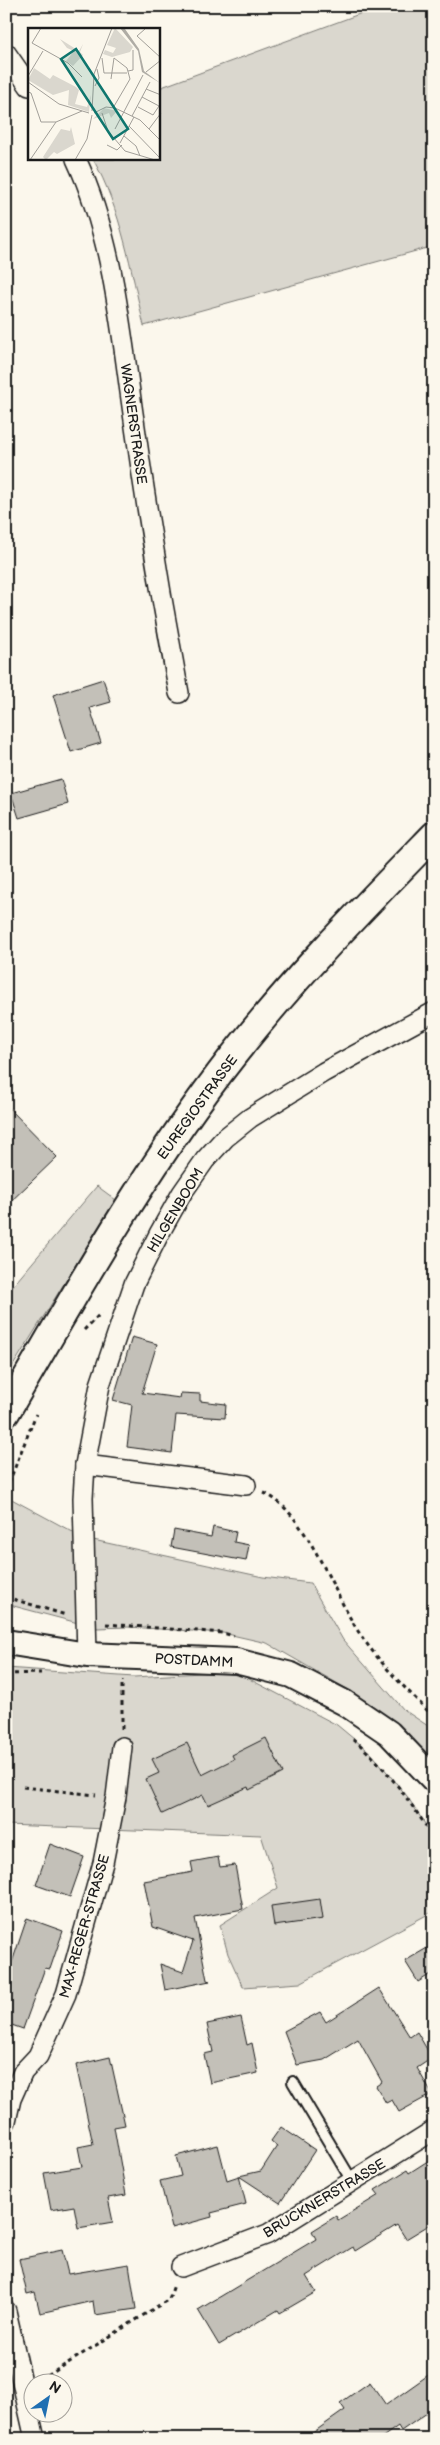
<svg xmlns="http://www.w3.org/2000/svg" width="440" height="2445" viewBox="0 0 440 2445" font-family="'Balsamiq Sans',sans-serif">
	<rect width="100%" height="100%" fill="#fbf7ec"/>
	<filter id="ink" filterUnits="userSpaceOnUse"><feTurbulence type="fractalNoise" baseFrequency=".02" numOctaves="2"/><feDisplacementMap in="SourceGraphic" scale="10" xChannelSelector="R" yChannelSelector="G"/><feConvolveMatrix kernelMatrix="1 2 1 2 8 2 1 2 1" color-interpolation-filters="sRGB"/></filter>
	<g filter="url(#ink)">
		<g fill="#dad7ce" stroke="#7b7a75">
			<path d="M 381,6 L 434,6 L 434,246 L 144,326 C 131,270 121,209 93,159 L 159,159 L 159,88 Z"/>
			<polygon points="97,1186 116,1200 6,1377 6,1294"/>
			<polygon points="6,1496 84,1538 263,1577 310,1583 343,1640 404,1710 434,1730 434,1777 354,1693 267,1643 223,1633 128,1627 97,1628 6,1604"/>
			<polygon points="6,1668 134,1677 234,1671 337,1725 372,1754 407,1796 434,1838 434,1911 300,1983 243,1987 228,1954 220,1925 278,1888 261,1835 6,1825"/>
		</g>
		<g fill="#c3c0b8" stroke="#1c1c1c">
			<polygon points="103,679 111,702 90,708 101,743 71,752 53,695"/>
			<polygon points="61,779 68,804 19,818 11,793"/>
			<polygon points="6,1105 57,1157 6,1206"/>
			<polygon points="132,1337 157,1344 142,1393 180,1398 181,1393 200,1394 200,1401 226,1404 225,1418 176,1415 172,1453 127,1447 132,1405 113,1400"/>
			<polygon points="213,1527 236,1532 234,1542 249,1545 246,1561 171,1547 174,1530 211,1537"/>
			<polygon points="266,1738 283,1773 249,1790 248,1787 208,1805 203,1795 162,1814 146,1779 159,1773 152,1759 187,1743 202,1775 234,1759 232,1755"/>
			<polygon points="50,1844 84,1857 70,1897 36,1885"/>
			<polygon points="218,1857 220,1867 235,1865 243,1909 195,1918 207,1980 210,1981 165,1990 160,1964 183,1972 193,1941 153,1927 144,1881 193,1872 191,1862"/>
			<polygon points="320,1899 323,1919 274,1926 271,1906"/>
			<polygon points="27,1918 63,1931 50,1969 45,1968 23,2029 6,2023 6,1980"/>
			<polygon points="434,1944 434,1972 418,1982 405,1961"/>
			<polygon points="379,1988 410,2037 417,2032 432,2058 417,2068 432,2094 399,2112 392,2100 386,2103 376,2086 382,2082 358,2039 324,2060 297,2065 284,2031 320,2012 326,2022"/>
			<polygon points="241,2017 247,2045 252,2043 258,2073 210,2083 204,2054 213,2052 207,2024"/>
			<polygon points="110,2057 125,2125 114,2127 126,2195 108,2198 113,2222 78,2228 74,2206 51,2210 44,2173 82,2167 78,2147 93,2144 76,2065"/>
			<polygon points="281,2127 315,2150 280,2203 239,2176 261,2171 277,2146 271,2141"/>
			<polygon points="218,2145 227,2180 239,2176 246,2204 211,2213 212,2217 172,2228 160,2181 181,2176 176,2156"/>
			<polygon points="434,2157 434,2222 406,2239 397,2225 355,2251 353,2247 306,2276 316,2292 280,2313 278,2310 219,2345 198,2310 316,2239 312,2231 336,2216 338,2220 379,2195 375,2190 407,2170 409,2173"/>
			<polygon points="62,2250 68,2274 129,2264 136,2309 95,2315 93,2301 40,2313 35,2292 27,2294 19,2259"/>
			<polygon points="434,2371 434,2408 401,2431 398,2426 380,2439 304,2439 345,2410 340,2403 370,2382 386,2405"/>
		</g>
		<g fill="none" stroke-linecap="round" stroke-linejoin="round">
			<g stroke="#1c1c1c" stroke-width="14">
				<polyline id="service" points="293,2082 352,2181"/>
			</g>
			<g stroke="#1c1c1c" stroke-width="22">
				<g id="minor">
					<polyline points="6,53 29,86"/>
					<path d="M 76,159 C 114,240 121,333 134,420 C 147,512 162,603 179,693"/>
					<polyline points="85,1465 100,1385 134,1284 159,1234 182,1193 205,1160 225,1138 250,1118 324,1072 434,1012"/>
					<polyline points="87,1655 83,1498 85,1465 246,1485"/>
					<polyline points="6,2121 11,2099 23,2072 38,2056 66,1994 103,1863 116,1797 122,1747"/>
					<polyline points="181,2267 268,2234 434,2130"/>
					<polyline points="6,2311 35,2439"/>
				</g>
			</g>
			<g stroke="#1c1c1c" stroke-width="28">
				<polyline id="tertiary" points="6,1642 87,1655 236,1661 291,1675 345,1703 389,1733 434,1780"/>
			</g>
			<g stroke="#1c1c1c" stroke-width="30">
				<path id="secondary" d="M 6,1413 C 73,1297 139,1180 219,1074 C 284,988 359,912 434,835"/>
			</g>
			<g stroke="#1c1c1c" stroke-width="3" stroke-dasharray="4 4" stroke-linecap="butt">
				<polyline points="84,1330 101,1313"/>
				<polyline points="6,1490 36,1414"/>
				<path d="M 264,1493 C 306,1511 334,1596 360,1634 C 381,1665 407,1690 434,1717"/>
				<polyline points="6,1597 66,1615"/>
				<polyline points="106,1624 223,1633 234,1636"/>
				<polyline points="6,1674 41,1673"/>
				<polyline points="122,1729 122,1680"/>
				<path d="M 353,1739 C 387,1767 410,1802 434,1838"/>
				<polyline points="23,1787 96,1795"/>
				<polyline points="41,2380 169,2299 174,2285"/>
			</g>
			<use href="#service" stroke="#fbf7ec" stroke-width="10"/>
			<use href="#minor" stroke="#fbf7ec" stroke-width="19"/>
			<use href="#tertiary" stroke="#fbf7ec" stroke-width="24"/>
			<use href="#secondary" stroke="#fbf7ec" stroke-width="26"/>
		</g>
	</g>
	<g text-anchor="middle" stroke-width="4" stroke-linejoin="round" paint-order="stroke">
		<g font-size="14" fill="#1c1c1c" stroke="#fbf7ec">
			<text transform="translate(134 424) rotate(82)" y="5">WAGNERSTRASSE</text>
			<text transform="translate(197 1107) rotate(-54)" y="5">EUREGIOSTRASSE</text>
			<text transform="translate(175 1210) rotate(-59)" y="5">HILGENBOOM</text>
			<text transform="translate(194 1660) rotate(3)" y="5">POSTDAMM</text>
			<text transform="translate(84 1926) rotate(-74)" y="5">MAX-REGER-STRASSE</text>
			<text transform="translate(324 2198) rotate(-31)" y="5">BRUCKNERSTRASSE</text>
		</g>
	</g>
	<g transform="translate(28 28)">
		<rect width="132" height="132" fill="#fbf7ec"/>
		<path d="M 87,0 L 105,19 L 102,24 L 84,29 L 75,26 L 77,22 L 85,25 L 88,20 L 79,17 ZM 32,11 L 51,23 L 55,16 L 52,24 L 55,27 L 45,38 L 38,33 L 46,23 L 39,20 ZM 6,40 L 22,51 L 25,47 L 48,59 L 51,62 L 47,76 L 59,79 L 63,67 L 61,84 L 40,77 L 41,62 L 25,67 L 0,52 ZM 76,80 L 89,83 L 83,90 L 81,85 L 65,91 ZM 43,99 L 47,116 L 29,126 L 26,124 L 18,132 L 15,129 L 33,101 L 42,103 Z" fill="#dad7ce"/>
		<path d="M 92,0 L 97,1 L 111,21 L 116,43 L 132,55 L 114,44 L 110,23 Z" fill="#afaca5"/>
		<path fill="none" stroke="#a29f99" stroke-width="1" d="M 13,0 L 4,15 L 40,35 L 54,49M 117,1 L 109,8 L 133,30M 74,30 L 76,45 L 99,45M 100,43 L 105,42 L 105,22M 118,44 L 133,32M 0,48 L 15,23M 83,51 L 86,30 L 99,40 L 102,51 L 85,80M 0,54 L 31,76 L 61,85M 67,58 L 71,50 L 69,41M 118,61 L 133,67M 0,64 L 3,65 L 13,94 L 28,94 L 54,83M 114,69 L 131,78 L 133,76M 110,79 L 125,87 L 131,78M 64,83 L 66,46 L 84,0M 66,85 L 78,79 L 87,80 L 112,92 L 133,113M 74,85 L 80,103 L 97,123 L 127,132M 104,88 L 122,54M 101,98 L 131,129M 87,101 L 115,47M 121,101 L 133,85M 96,108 L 108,118 L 112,128M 92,115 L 106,89M 79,117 L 89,122 L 94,117M 2,132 L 28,94M 47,132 L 59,111 L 64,87"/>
		<path fill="#0f766e" fill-opacity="0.15" stroke="#0f766e" stroke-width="2.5" d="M 48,21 L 100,101 L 85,111 L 33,31 Z"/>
		<rect width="132" height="132" fill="none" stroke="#1c1c1c" stroke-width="2.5"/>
	</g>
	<rect width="440" height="2445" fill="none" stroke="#fbf7ec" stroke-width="25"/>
	<rect x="12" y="12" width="415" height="2420" fill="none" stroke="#1c1c1c" stroke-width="2" filter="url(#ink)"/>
	<g transform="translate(48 2398) rotate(33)"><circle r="24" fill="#fbf7ec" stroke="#a29f99"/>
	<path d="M0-4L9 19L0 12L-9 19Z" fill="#1f6fb2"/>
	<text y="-8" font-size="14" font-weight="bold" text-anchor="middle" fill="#1c1c1c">N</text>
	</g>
</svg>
